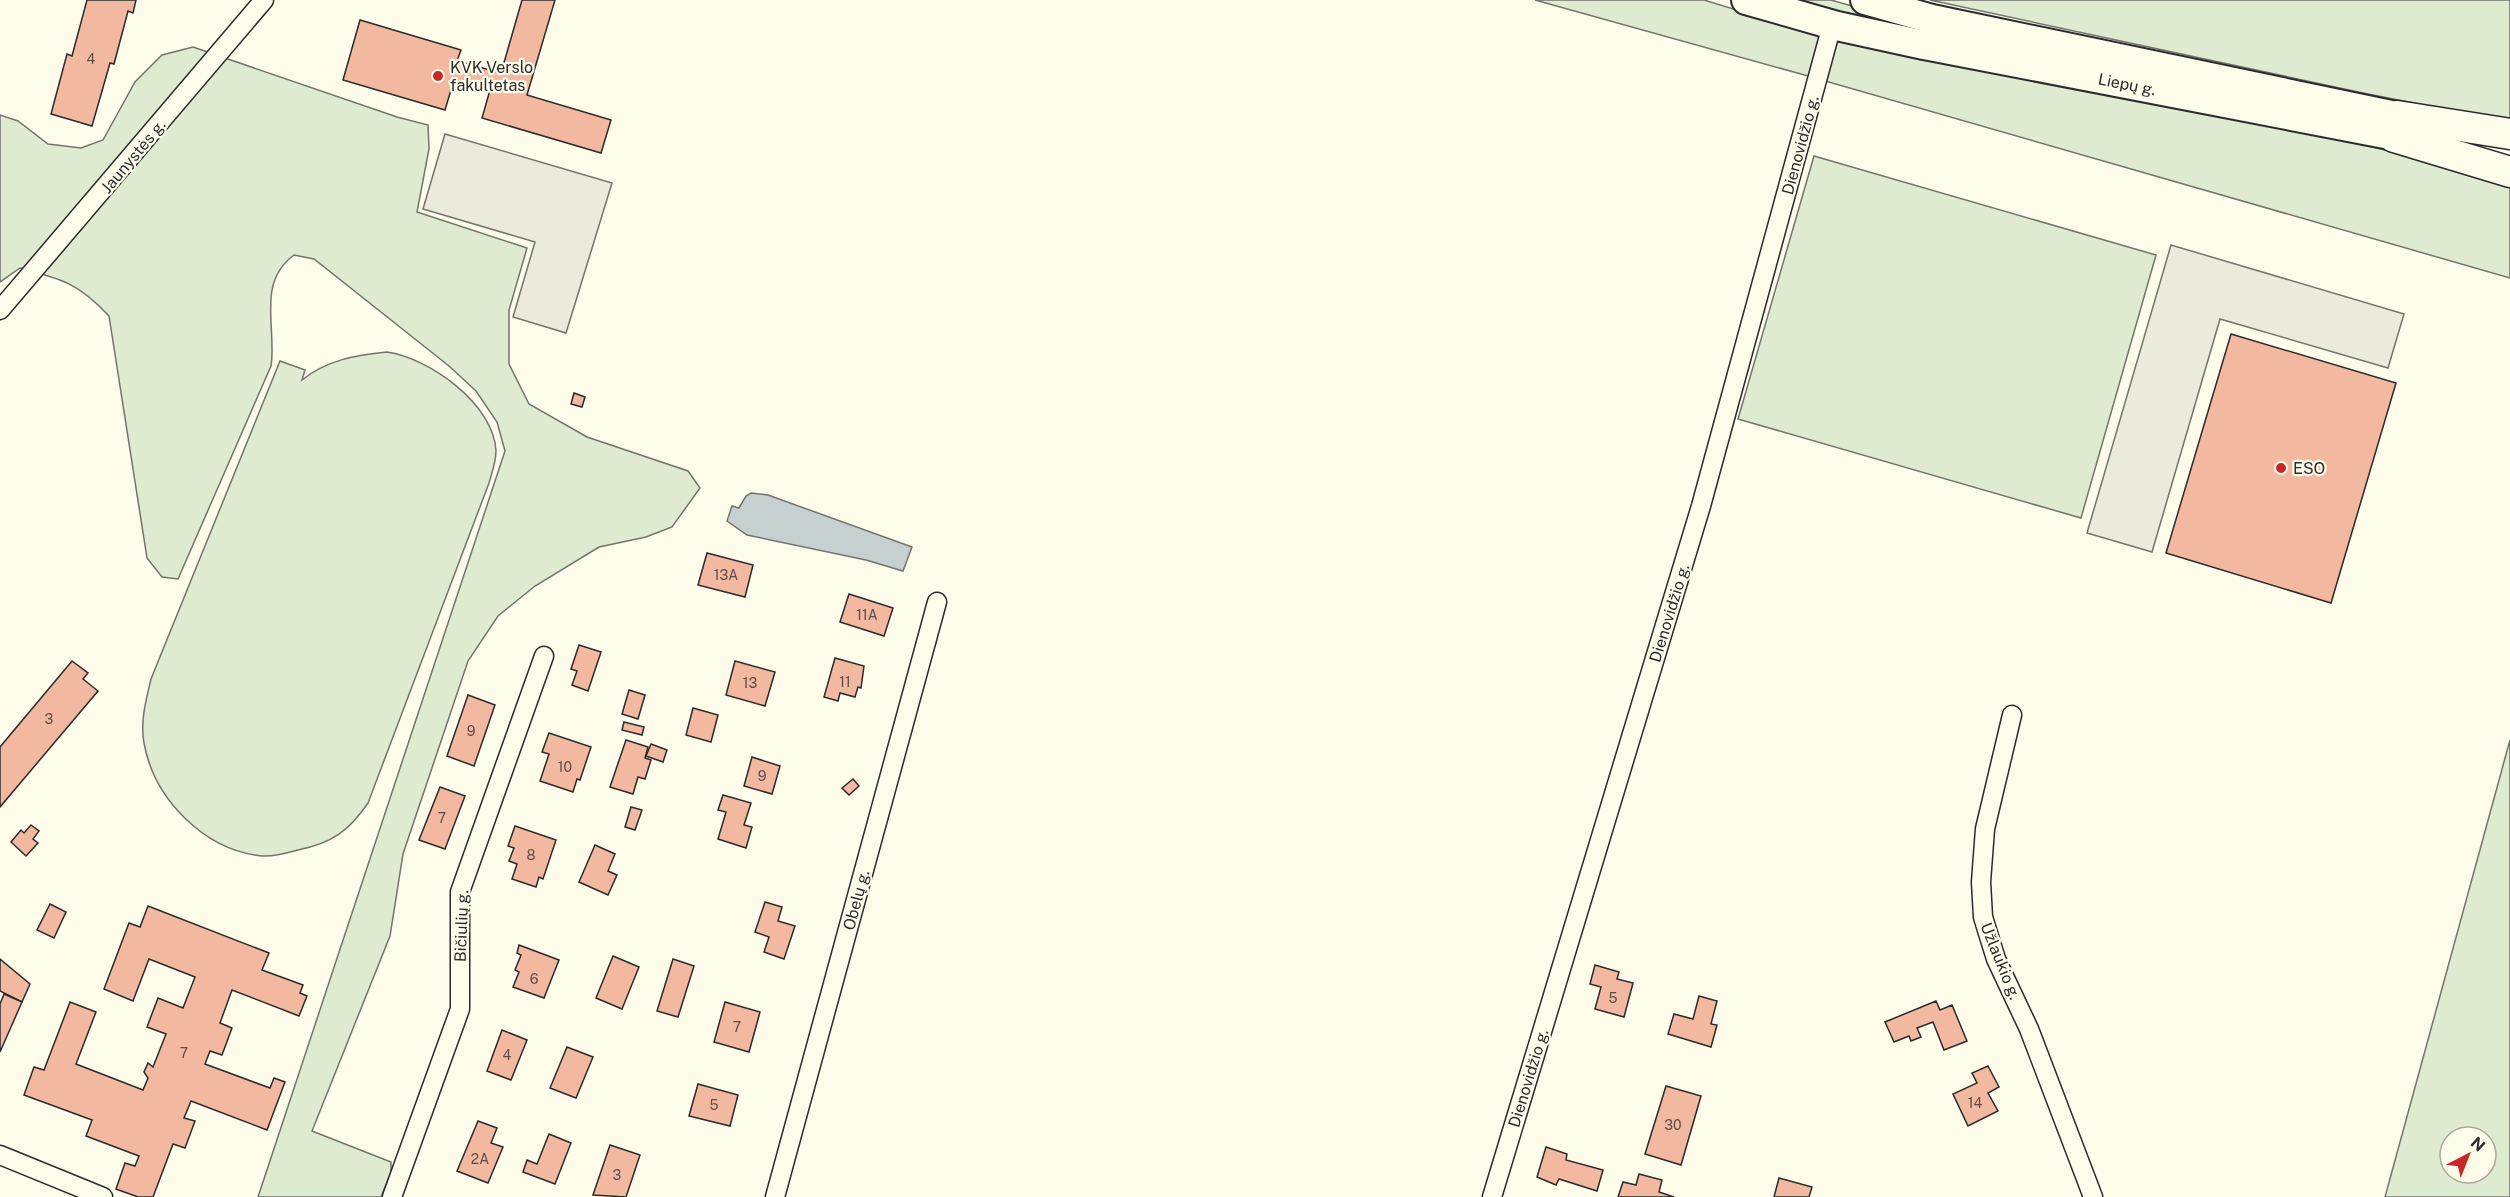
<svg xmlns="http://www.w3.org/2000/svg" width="2510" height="1197" viewBox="0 0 2510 1197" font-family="'Public Sans',sans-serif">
	<rect width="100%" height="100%" fill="#fdfbea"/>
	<g fill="#deebd1" stroke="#74746e" stroke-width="1.5" fill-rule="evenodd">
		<polygon points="1535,0 1704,0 1789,26 2260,119 2510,181 2510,278 1801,74"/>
		<polygon points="1800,0 1831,0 1897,19 1896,23 1844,13"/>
		<polygon points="1930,0 2510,0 2510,122 2363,93"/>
		<path d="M 193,47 L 397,117 L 428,125 L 429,149 L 417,212 L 527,248 L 509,310 L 509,364 L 529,404 L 587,437 L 688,471 L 700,488 L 672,527 L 646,537 L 599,547 L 535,586 L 498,616 L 468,661 L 403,854 L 390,936 L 312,1131 L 391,1162 L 391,1172 L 381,1197 L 258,1197 L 505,451 L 497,422 L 476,391 L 449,366 L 314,259 L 294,255 C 256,283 277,328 271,366 L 178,579 L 162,577 L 147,558 L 109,316 C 78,283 62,279 20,268 L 0,282 L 0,115 L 18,121 L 48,144 L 81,148 L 103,140 L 135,82 L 162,55 Z"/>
		<polygon points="1814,156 2156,255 2081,518 1738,419"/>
		<path d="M 387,352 C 429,358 494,404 496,451 C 496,462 492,472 489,483 L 368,803 C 349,831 332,843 298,850 C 287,853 274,857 262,856 C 204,850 154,799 144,743 C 140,722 146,700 151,679 L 280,361 L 305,370 L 302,380 C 327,360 356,355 387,352 Z"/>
		<path d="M 2510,740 L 2510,1197 L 2385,1197 ZM 2450,1137 L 2486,1137 L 2486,1173 L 2450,1173 Z"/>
	</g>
	<g fill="#eceadb" stroke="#74746e" stroke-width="1.5">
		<polygon points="445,134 612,183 566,333 513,317 535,242 423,209"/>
		<polygon points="2171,245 2404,314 2388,368 2220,319 2152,552 2087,533"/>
	</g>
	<polygon fill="#c7d0d0" stroke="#74746e" stroke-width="1.5" points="751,493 768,495 912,547 903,571 866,560 747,535 727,521 732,506 739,508 746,496"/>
	<g fill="#f2b8a0" stroke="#2b2b2b" stroke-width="1.5">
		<polygon points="87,0 136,0 133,13 128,11 114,64 110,63 92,126 51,114 67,54 72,56"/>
		<polygon points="522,0 555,0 527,95 611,120 601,153 482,118 490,90 454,80 445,110 343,80 360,20 461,50 457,61 501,73"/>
		<polygon points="2231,334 2396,383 2331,603 2166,553"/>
		<polygon points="574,393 585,397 582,407 571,404"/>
		<polygon points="707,553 753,565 745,597 698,585"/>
		<polygon points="849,594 893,608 884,636 840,622"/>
		<polygon points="579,645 601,652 588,691 572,685 577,671 571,669"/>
		<polygon points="835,658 864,666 861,688 858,687 855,697 840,693 838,701 824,697"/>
		<polygon points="72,661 88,673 83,679 98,691 0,807 0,747"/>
		<polygon points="735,661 775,672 765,706 726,695"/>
		<polygon points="629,690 645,695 638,719 622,714"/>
		<polygon points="468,695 495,705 474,766 447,756"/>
		<polygon points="693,708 718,715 711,742 686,735"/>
		<polygon points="624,722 644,727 642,735 622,730"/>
		<polygon points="549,733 591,747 580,780 577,779 573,792 540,781 549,754 542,752"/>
		<polygon points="626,740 648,747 645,758 651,760 645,779 638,777 633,794 610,787"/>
		<polygon points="651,744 667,750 663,762 646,756"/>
		<polygon points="752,757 780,766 772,794 744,786"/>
		<polygon points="853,779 859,786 849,795 842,788"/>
		<polygon points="440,787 465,796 445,849 419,840"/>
		<polygon points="723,795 751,803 744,825 752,827 746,848 718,839 726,812 718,810"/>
		<polygon points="631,807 642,810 635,830 625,827"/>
		<polygon points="31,825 39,831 33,839 38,843 26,856 11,842 21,830 24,833"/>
		<polygon points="515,826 556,840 543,879 539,877 536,887 512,879 517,864 509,861 514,848 508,846"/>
		<polygon points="595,845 615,854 608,871 617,875 608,895 579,882"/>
		<polygon points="765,902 782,907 778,921 795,926 784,959 764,952 769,937 755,932"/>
		<polygon points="50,904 66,912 54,938 37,930"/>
		<polygon points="148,906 269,953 262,970 303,985 300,993 307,996 299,1016 232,990 220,1023 232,1028 222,1055 210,1051 205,1064 270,1088 274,1078 285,1082 267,1130 191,1101 184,1118 195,1121 185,1148 173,1144 153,1197 138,1197 116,1189 125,1163 135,1166 139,1156 86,1136 92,1120 24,1095 34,1067 44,1070 70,1002 96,1012 76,1064 143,1090 148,1078 144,1072 148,1063 153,1067 166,1034 147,1027 158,998 183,1008 195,977 149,959 133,1001 104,989 129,923 140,927"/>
		<polygon points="519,945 559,960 544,998 513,987 519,972 515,970 521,955 517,953"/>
		<polygon points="613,956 639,967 622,1009 596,998"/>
		<polygon points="0,959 30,984 22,1002 0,991"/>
		<polygon points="673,959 694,966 678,1017 657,1011"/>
		<polygon points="1595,965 1619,972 1617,979 1633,983 1624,1017 1595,1009 1601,987 1590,984"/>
		<polygon points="4,994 22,1002 0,1052 0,1004"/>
		<polygon points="1699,996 1717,1001 1711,1024 1717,1025 1711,1047 1668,1034 1674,1014 1693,1019"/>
		<polygon points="1936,1001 1940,1010 1952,1005 1967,1041 1944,1050 1933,1022 1917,1028 1921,1037 1911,1041 1909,1036 1894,1042 1885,1022"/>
		<polygon points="725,1002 760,1012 749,1052 714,1042"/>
		<polygon points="502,1030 527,1040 511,1080 487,1071"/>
		<polygon points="567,1047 593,1057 576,1098 550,1088"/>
		<polygon points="1988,1066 1999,1087 1988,1093 1998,1111 1968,1126 1953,1094 1977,1083 1972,1073"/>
		<polygon points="698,1084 738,1095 730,1126 689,1116"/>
		<polygon points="1666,1086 1701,1096 1681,1165 1645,1154"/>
		<polygon points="478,1121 497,1128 491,1143 503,1147 488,1183 457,1171"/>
		<polygon points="549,1134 571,1143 555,1184 523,1172 527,1160 537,1164"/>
		<polygon points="610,1145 640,1155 626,1197 593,1195"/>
		<polygon points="1546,1147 1567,1154 1566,1160 1603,1170 1597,1191 1559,1179 1556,1185 1537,1177"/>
		<polygon points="1639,1174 1662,1180 1659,1192 1674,1197 1618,1197 1623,1182 1636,1185"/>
		<polygon points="1779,1178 1812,1187 1809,1197 1774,1197"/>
	</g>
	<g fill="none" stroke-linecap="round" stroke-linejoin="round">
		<g stroke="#2b2b2b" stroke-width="21">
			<g id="minor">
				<polyline points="0,310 264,0"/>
				<polyline points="2012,715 1985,829 1981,882 1983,917 1996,959 2029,1029 2093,1197"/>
				<polyline points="0,1155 103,1197"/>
				<polyline points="392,1197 460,1009 460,892 544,656"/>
				<polyline points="775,1197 937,602"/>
				<polyline points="1492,1197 1701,506 1832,25"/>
			</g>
		</g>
		<g stroke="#2b2b2b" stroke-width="32">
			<g id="primary">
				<polyline points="1746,0 1837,26 1924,45 2416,140"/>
				<polyline points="1865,0 1932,19 2420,121"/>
			</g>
		</g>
		<g stroke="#2b2b2b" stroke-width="33">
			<g id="trunk">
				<polyline points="2397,116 2510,134"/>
				<polyline points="2394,137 2510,172"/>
			</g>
		</g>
		<use href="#minor" stroke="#fdfbea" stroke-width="18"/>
		<use href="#primary" stroke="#fdfbea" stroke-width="28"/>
		<use href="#trunk" stroke="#fdfbea" stroke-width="30"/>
	</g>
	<g fill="#c62828" stroke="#fdfbea" stroke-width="2">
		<circle cx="438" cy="76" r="6"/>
		<circle cx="2281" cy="468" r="6"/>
	</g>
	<g text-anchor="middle" stroke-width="4.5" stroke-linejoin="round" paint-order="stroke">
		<g font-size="14" fill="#5d4e48">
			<text x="91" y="64">4</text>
			<text x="726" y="580">13A</text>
			<text x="867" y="620">11A</text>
			<text x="845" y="687">11</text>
			<text x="750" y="688">13</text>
			<text x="49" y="724">3</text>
			<text x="471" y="736">9</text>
			<text x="565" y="772">10</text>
			<text x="762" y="781">9</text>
			<text x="442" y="823">7</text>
			<text x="531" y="860">8</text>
			<text x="534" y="984">6</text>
			<text x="1613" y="1003">5</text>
			<text x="737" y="1032">7</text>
			<text x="184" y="1058">7</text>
			<text x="507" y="1060">4</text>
			<text x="1975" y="1108">14</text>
			<text x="714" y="1110">5</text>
			<text x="1673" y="1130">30</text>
			<text x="480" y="1164">2A</text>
			<text x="617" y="1180">3</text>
		</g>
		<g font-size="16" fill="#2b2b2b" stroke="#fdfbea" text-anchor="start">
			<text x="450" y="73">KVK Verslo<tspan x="450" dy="18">fakultetas</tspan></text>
			<text x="2293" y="474">ESO</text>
		</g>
		<g font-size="16" fill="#2b2b2b" stroke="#fdfbea">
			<text transform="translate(2127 84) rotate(11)" y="6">Liepų g.</text>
			<text transform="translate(1800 145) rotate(-75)" y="6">Dienovidžio g.</text>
			<text transform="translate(133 156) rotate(-50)" y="6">Jaunystės g.</text>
			<text transform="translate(1669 613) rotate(-73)" y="6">Dienovidžio g.</text>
			<text transform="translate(856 900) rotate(-75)" y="6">Obelų g.</text>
			<text transform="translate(461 926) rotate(-88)" y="6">Bičiulių g.</text>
			<text transform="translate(2001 961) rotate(68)" y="6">Užlaukio g.</text>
			<text transform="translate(1528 1078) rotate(-73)" y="6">Dienovidžio g.</text>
		</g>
	</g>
	<g transform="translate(2468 1155) rotate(42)"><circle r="28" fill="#fdfbea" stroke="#a9a89e" stroke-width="1.5"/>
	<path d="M0-4.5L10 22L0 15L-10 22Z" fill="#c62828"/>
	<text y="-9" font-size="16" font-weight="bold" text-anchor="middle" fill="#2b2b2b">N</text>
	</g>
</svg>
